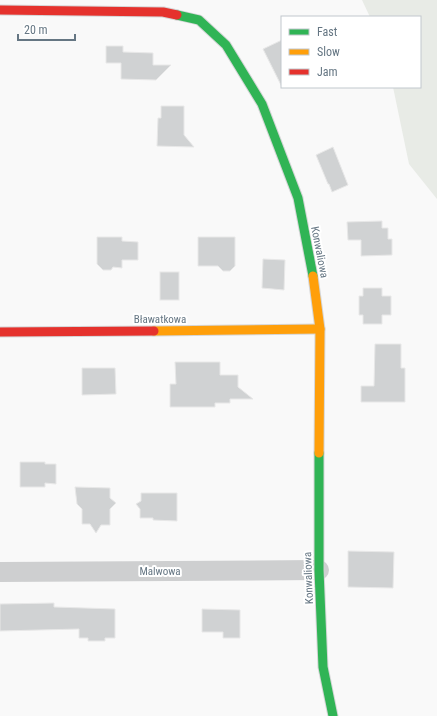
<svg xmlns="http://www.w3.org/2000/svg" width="437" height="716" viewBox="0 0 437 716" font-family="'Roboto Condensed',sans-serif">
	<rect width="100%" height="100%" fill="#f9f9f9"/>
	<polygon fill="#e8ebe6" points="362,0 437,0 437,199 409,164 393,87 420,87 420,17 370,17"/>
	<g fill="#d0d2d3" stroke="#e8e8e8">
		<polygon points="282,40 282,87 263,49"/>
		<polygon points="106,46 123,46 123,52 153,53 153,65 171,65 156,80 121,79 121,63 106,63"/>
		<polygon points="161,106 184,106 184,135 194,147 157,146 158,118 161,118"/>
		<polygon points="333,147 348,185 332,192 329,184 328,184 316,155"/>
		<polygon points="382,221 382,228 388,228 388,239 392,239 392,255 361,256 361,240 348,240 347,222"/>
		<polygon points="97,237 122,237 122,241 138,242 138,260 122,260 122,268 113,267 111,270 103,270 97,264"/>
		<polygon points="198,237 235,237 235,266 230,271 223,271 218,266 198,266"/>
		<polygon points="263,259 285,260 284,290 262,288"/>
		<rect x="160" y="272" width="19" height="28"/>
		<polygon points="363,288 382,288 382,296 391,296 391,315 382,315 382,324 363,324 363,315 359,315 359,296 363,296"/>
		<polygon points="375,344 401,344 401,368 405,368 405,402 361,402 361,386 374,386"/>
		<polygon points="175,362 220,362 220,375 238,375 238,387 253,399 230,399 230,403 215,403 215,407 170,407 170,384 176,384"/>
		<polygon points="82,368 115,368 116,394 82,395"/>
		<polygon points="20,462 45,462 45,464 56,464 56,484 45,483 45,487 20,487"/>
		<polygon points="75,487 110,488 110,498 116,503 110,509 110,525 101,525 96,533 90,524 82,524 82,509 77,504"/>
		<polygon points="141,493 177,493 177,521 153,520 153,518 140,518 140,509 136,504 141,501"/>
		<polygon points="348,551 394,552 393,588 348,587"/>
		<polygon points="54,603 54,607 115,609 115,638 105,638 105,641 88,641 88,638 79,638 79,629 0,631 0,604"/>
		<polygon points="202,609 240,610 240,638 223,638 223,632 202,632"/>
	</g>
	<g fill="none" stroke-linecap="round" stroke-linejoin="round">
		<g stroke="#d5d6d7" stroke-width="11">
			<g id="fast">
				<polyline points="177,15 199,20 226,45 262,104 298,198 313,276"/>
				<polyline points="319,453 319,570 323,667 333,716"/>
			</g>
		</g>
		<g stroke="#d5d6d7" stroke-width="11">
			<g id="slow">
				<polyline points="313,276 320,329 319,453"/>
				<polyline points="154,331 320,329"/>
			</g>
		</g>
		<g stroke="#d5d6d7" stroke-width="11">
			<g id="jam">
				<polyline points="0,10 163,12 177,15"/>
				<polyline points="0,332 154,331"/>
			</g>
		</g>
		<polyline stroke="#cecfd0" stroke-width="20" points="0,572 319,570"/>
		<use href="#fast" stroke="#30b455" stroke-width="9"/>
		<use href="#slow" stroke="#ff9f0a" stroke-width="9"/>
		<use href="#jam" stroke="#e5322d" stroke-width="9"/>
	</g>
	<g text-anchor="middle" stroke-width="4" stroke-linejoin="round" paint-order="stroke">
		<g font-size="11" fill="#657683" stroke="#fff">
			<text transform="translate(320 252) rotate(79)" y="4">Konwaliowa</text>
			<text x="160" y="323">Bławatkowa</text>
			<text x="160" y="575">Malwowa</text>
			<text transform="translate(308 578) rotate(-92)" y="4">Konwaliowa</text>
		</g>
	</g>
	<rect x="281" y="16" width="140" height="72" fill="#ffffff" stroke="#c1c8cd"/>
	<rect x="289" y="29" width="20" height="6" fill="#30b455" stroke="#c1c8cd"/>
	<text x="317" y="36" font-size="12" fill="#657683">Fast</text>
	<rect x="289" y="49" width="20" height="6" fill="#ff9f0a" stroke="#c1c8cd"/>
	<text x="317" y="56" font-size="12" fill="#657683">Slow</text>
	<rect x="289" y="69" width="20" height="6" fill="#e5322d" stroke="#c1c8cd"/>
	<text x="317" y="76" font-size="12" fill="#657683">Jam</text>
	<path d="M18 34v6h57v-6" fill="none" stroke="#657683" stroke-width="2"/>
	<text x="24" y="34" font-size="12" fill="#657683" stroke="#ffffff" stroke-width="3" paint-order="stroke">20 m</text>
</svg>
